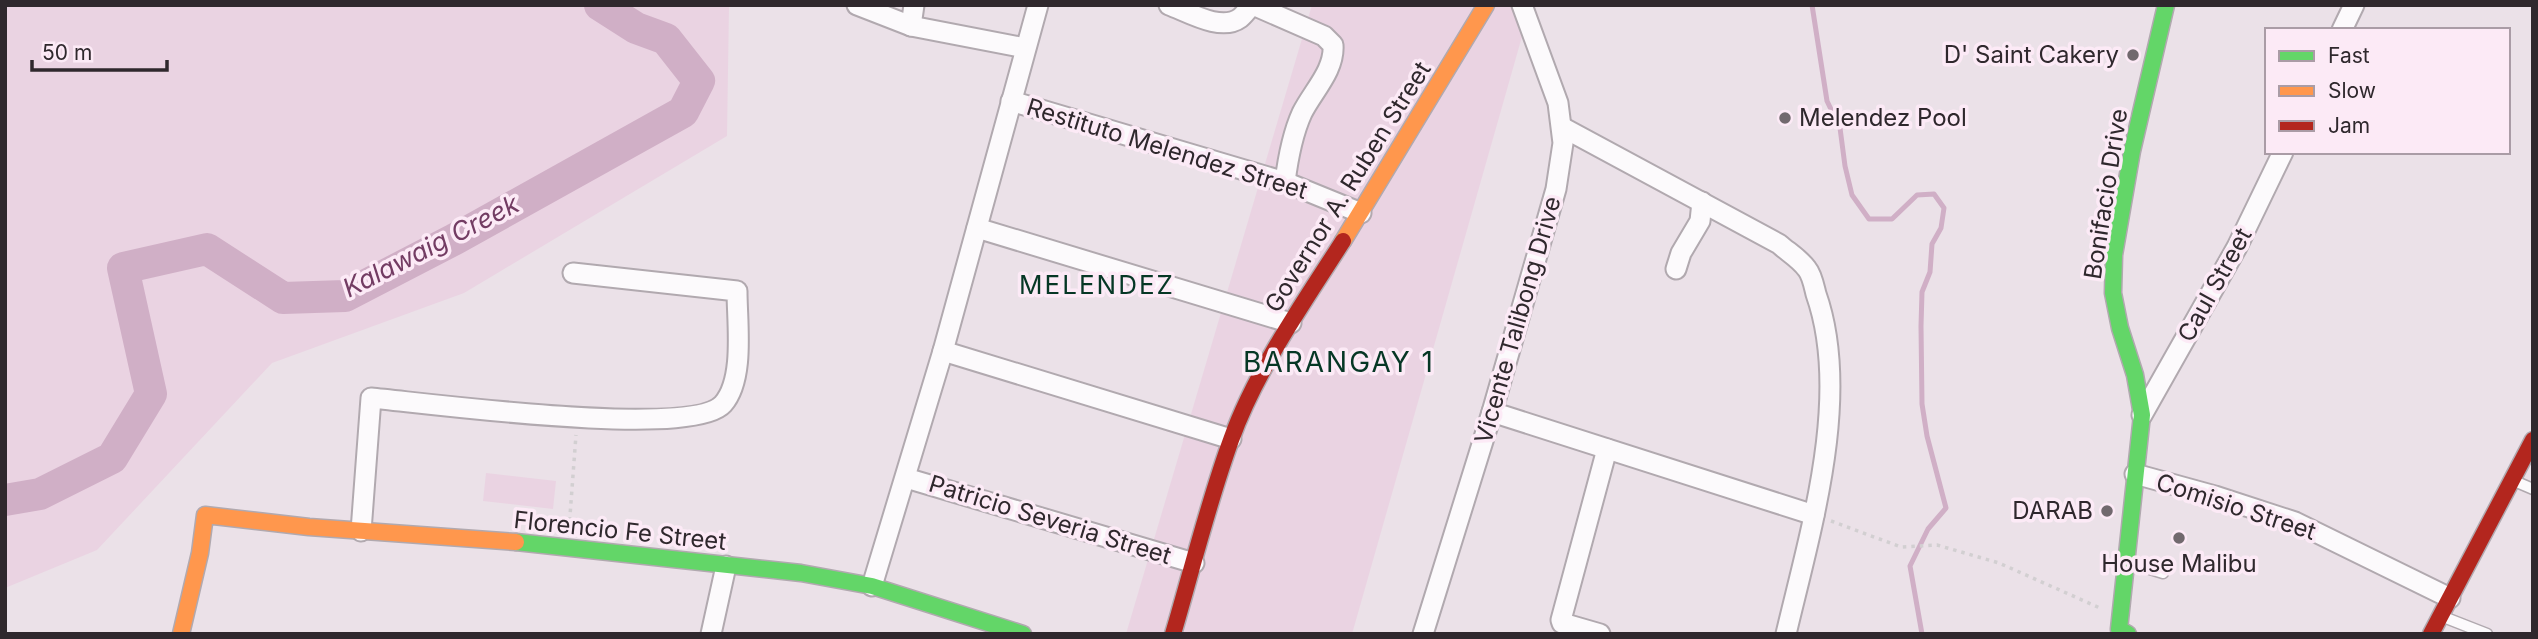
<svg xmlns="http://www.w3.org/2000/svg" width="2538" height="639" viewBox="0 0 2538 639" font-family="Inter,sans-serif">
	<rect width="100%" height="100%" fill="#ebe1e8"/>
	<g fill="#ead3e2">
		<polygon points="5,5 729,5 727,136 464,293 272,363 97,550 5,588"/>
		<polygon points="1312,5 1531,5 1352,634 1126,634"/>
		<polygon points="486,473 556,481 553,509 483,501"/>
	</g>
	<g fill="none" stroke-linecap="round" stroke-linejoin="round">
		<polyline stroke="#d0afc6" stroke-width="5" points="1812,5 1827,101 1840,128 1845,166 1852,195 1869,219 1892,219 1917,195 1934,194 1944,208 1941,228 1932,244 1930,272 1922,292 1921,326 1922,404 1927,436 1946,508 1928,529 1910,566 1922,634"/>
		<polyline stroke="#d0afc6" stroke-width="32" points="5,500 40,494 112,458 151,394 123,268 207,249 283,298 345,296 455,239 683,112 699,81 666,39 636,28 600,5"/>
		<g stroke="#b1a9af" stroke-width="13">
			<g id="lane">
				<polyline points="2512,480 2533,489"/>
				<polyline points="2127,562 2163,573"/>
				<polyline points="2441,616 2487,634"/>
			</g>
		</g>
		<g stroke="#b1a9af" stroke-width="23">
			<g id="street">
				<polyline points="857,5 911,26 1025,48"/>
				<path d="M 1169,5 C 1188,12 1221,32 1240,18 C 1244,15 1248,9 1252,5"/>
				<path d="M 1253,5 L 1324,36 L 1333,45 C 1335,70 1313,91 1302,113 C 1292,135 1288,158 1285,182"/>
				<polyline points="911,26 914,5"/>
				<polyline points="2342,30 2354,5"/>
				<polyline points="1011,101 1285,182 1361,213"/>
				<path d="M 1562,127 L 1779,244 C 1788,252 1800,259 1807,269 C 1812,275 1814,286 1816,294 C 1852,396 1810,532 1786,634"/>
				<polyline points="977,228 1291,323"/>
				<polyline points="1676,269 1681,253 1700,221 1702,202"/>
				<polyline points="943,351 1231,439"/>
				<polyline points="1492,412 1814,515"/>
				<polyline points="2142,415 2237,247 2283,152"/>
				<polyline points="2135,474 2215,496 2295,522 2450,598"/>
				<polyline points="906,478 1194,563"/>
				<path d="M 361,531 L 371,398 C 426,403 692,439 723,404 C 745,379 737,323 737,291 L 573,273"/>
				<polyline points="872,586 943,351 1038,5"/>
				<polyline points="711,634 726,566"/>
				<polyline points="1423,634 1492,412 1556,189 1563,143 1558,103 1522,5"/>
				<polyline points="1600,634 1562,623 1561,620 1607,449"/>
			</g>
		</g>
		<g stroke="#b1a9af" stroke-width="19">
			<g id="fast">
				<polyline points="516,542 801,573 872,586 1023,634"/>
				<polyline points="2128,634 2119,629 2142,415 2135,375 2120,328 2113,293 2114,255 2132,151 2166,5"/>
			</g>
		</g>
		<g stroke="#b1a9af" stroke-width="19">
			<g id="slow">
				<polyline points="1343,241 1486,5"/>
				<polyline points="181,634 200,553 205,515 309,527 516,542"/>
			</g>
		</g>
		<g stroke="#b1a9af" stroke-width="19">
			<g id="jam">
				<path d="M 1173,634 C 1192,570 1208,503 1231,440 C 1255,372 1304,302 1343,241"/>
				<polyline points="2431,634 2533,440"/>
			</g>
		</g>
		<g stroke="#d2cfd1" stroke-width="3.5" stroke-dasharray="3.5 5" stroke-linecap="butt">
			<polyline points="1831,521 1901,547 1937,545 1999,563 2100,608"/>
			<polyline points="569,529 576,435"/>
		</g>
		<use href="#lane" stroke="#fcfafc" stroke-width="10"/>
		<use href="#street" stroke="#fcfafc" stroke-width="19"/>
		<use href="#fast" stroke="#63d668" stroke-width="16"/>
		<use href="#slow" stroke="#ff974d" stroke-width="16"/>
		<use href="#jam" stroke="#b3261e" stroke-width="16"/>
	</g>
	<g fill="#71696e" stroke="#fceaf6" stroke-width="2.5">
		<circle cx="2133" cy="55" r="7"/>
		<circle cx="1785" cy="118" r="7"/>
		<circle cx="2107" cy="511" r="7"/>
		<circle cx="2179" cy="538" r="7"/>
	</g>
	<g text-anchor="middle" stroke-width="7" stroke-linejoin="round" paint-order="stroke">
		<g font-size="24" fill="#2f282d" stroke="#fceaf6" text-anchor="end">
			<text x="2119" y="63">D' Saint Cakery</text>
			<text x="1799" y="126" text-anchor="start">Melendez Pool</text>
			<text x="2093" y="519">DARAB</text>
			<text x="2179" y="572" text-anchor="middle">House Malibu</text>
		</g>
		<g font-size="24" fill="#2f282d" stroke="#fceaf6">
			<text transform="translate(1167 149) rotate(17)" y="8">Restituto Melendez Street</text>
			<text transform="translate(1348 187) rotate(-58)" y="8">Governor A. Ruben Street</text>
			<text transform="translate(2106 194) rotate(-81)" y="8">Bonifacio Drive</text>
			<text transform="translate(2215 285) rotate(-61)" y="8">Caul Street</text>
			<text transform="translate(1518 320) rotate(-74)" y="8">Vicente Talibong Drive</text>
			<text transform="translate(2236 507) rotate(18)" y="8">Comisio Street</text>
			<text transform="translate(1050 520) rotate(17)" y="8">Patricio Severia Street</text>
			<text transform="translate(620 531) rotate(6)" y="8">Florencio Fe Street</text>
		</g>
		<g font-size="26" font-style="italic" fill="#733c63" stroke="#fceaf6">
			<text transform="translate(431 246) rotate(-27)" y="9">Kalawaig Creek</text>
		</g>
		<g font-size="26" letter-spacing="2" fill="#063725" stroke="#fceaf6">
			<text x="1097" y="294">MELENDEZ</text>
		</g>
		<g font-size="28" letter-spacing="2" fill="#063725" stroke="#fceaf6">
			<text x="1339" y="372">BARANGAY 1</text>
		</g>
	</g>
	<rect width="2538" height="639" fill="none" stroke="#2f282d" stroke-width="14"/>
	<rect x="2265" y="28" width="245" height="126" fill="#fceaf6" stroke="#aa9ca6" stroke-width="2"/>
	<rect x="2279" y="51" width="35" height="10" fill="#63d668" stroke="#aa9ca6" stroke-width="2"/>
	<text x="2328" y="63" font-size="21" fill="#2f282d">Fast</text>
	<rect x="2279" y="86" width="35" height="10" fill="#ff974d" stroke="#aa9ca6" stroke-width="2"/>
	<text x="2328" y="98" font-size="21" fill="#2f282d">Slow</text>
	<rect x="2279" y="121" width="35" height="10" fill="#b3261e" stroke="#aa9ca6" stroke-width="2"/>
	<text x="2328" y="133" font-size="21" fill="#2f282d">Jam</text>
	<path d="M32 60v10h135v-10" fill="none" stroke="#2f282d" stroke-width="3.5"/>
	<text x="42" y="60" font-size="21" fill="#2f282d" stroke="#fceaf6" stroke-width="5" paint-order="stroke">50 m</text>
</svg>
